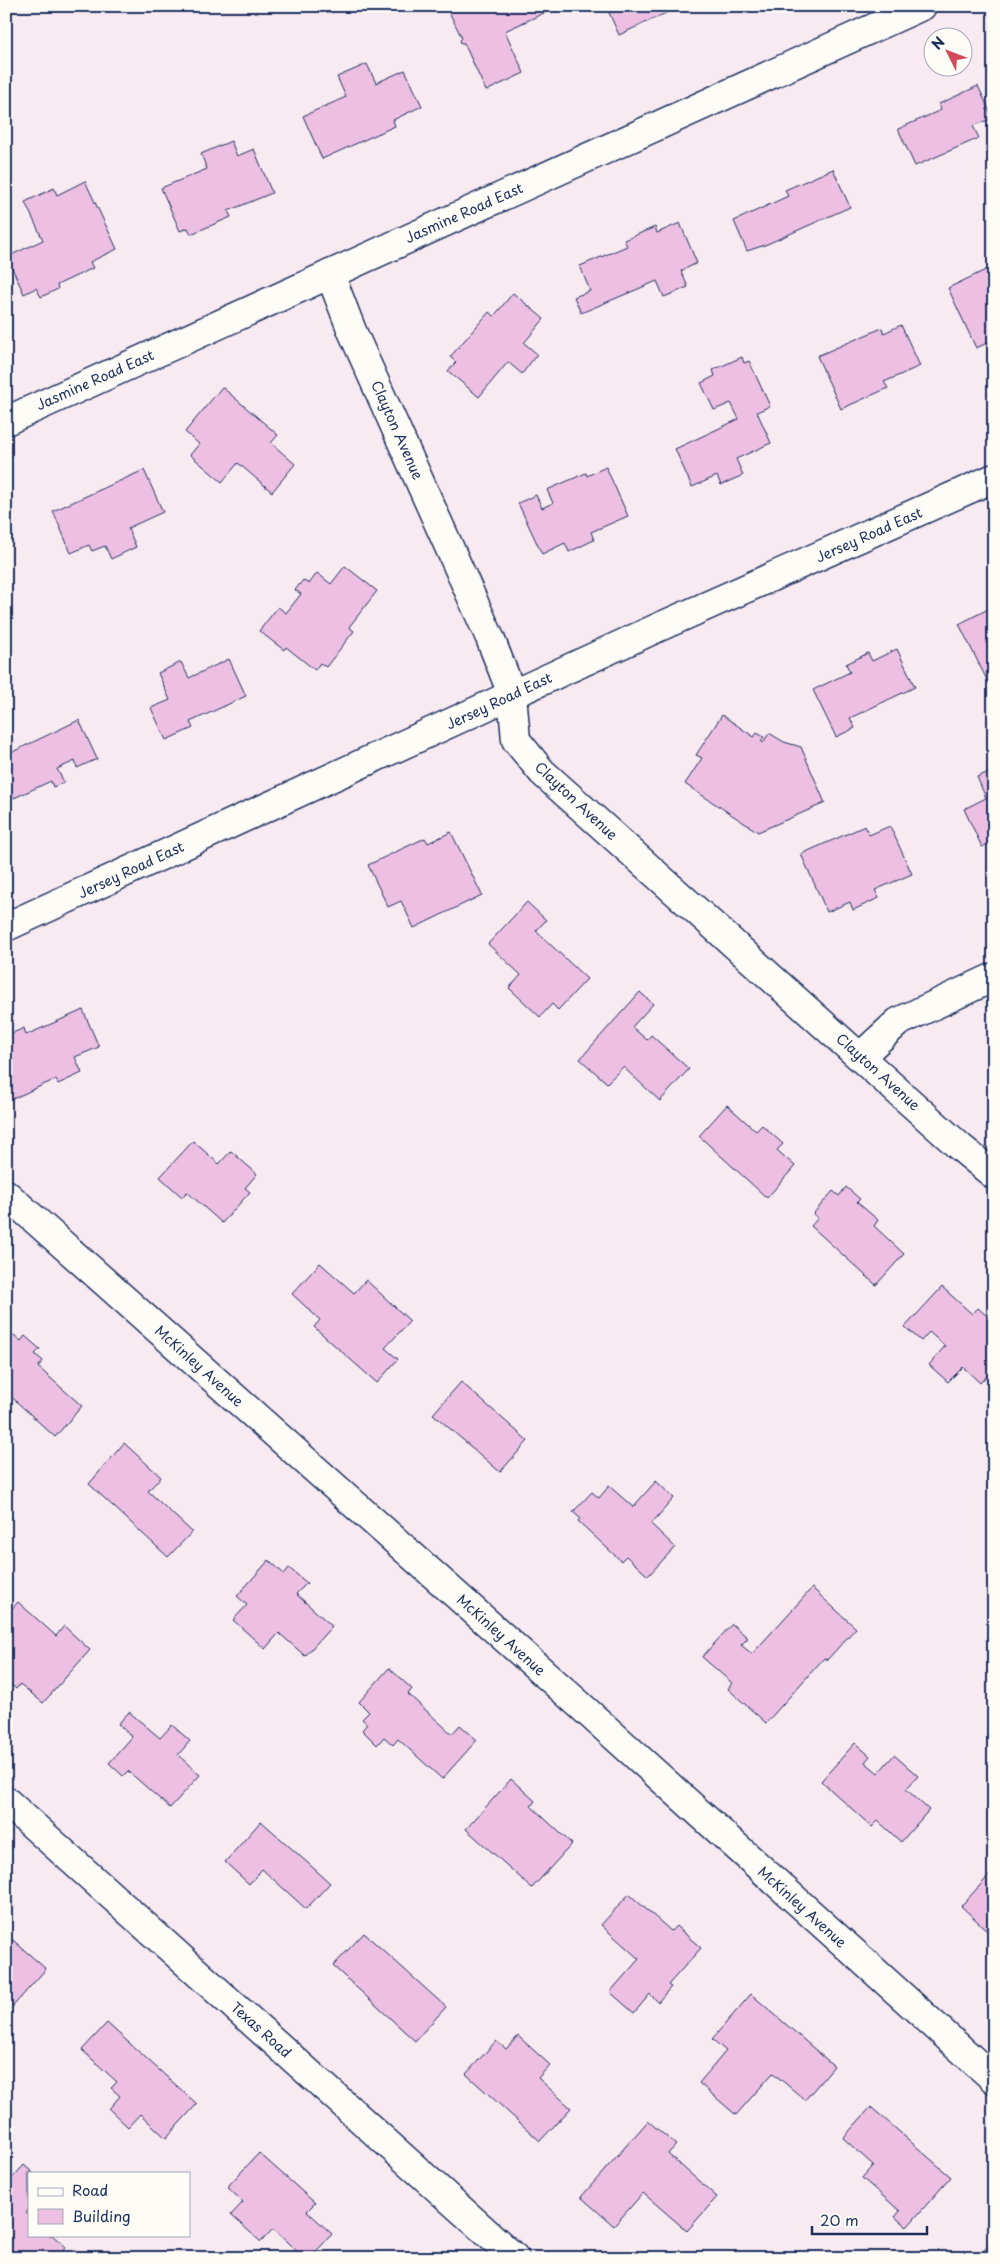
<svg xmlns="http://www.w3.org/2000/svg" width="1000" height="2264" viewBox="0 0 1000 2264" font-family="'Playpen Sans',sans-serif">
	<rect width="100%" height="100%" fill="#f8eaf1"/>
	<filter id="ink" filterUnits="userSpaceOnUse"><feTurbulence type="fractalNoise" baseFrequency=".02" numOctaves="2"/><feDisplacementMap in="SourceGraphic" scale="10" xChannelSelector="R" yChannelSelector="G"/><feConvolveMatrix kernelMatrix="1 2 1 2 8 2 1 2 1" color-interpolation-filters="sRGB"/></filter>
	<g filter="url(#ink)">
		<g fill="#edbfe3" stroke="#1b2f5e">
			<polygon points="450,6 557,6 557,7 505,31 524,73 486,91 464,43 461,43 460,40 462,38 447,8"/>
			<polygon points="606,6 681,6 619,35"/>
			<polygon points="367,64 376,83 405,70 422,106 393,120 395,126 322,159 303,116 346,97 337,77"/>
			<polygon points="978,86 993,118 973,126 979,138 915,166 898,129 941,110 939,104"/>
			<polygon points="231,141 237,156 254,149 272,193 228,211 231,217 191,234 188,228 180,231 161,188 207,169 201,154"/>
			<polygon points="833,169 850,207 765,245 747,251 734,221 788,196 785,190"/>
			<polygon points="85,181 117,249 90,262 93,268 57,285 58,289 41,297 36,288 24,294 7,257 43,240 25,202 54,188 57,195"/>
			<polygon points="680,223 697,263 681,271 688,287 664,297 657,281 581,313 574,297 590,291 580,266 627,246 624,240 655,227 657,233"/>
			<polygon points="994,266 994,340 976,348 948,288"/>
			<polygon points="513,293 544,319 524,343 537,354 522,374 508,362 479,397 448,371 456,362 450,357 489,312 494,316"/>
			<polygon points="901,325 920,366 884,382 888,388 841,409 817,356 882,328 884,333"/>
			<polygon points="742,357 744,363 749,361 770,406 757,412 771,443 736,459 743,475 721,485 717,476 692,487 675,449 739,419 731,403 714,410 701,383 715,376 713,370"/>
			<polygon points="222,387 278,435 271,443 295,464 272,492 238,463 222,482 190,455 199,444 185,432"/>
			<polygon points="606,467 628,516 591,532 594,540 569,552 565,543 542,554 518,503 536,495 542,508 553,503 547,490 586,473 587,476"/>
			<polygon points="144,470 163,512 128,528 136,547 111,559 105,546 92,551 89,545 71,553 53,511"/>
			<polygon points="345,566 377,591 349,627 354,631 326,667 320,663 315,670 286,647 284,650 259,631 278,607 286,613 301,594 295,590 303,580 309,584 317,573 331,584"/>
			<polygon points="994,606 994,681 989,684 959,624"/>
			<polygon points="897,649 915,687 850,718 855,728 836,737 813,690 850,672 846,664 868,653 872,661"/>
			<polygon points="229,659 246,696 190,722 193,728 166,740 151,708 170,700 158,673 181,662 189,678"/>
			<polygon points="722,715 754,737 757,733 764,737 761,741 763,743 769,733 784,742 801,747 825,803 758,832 685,784 702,758 696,755"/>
			<polygon points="79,720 97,759 77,768 75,761 57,769 64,782 53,787 51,781 14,798 6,781 6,755"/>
			<polygon points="994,770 994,841 982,847 964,809 986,798 977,777"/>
			<polygon points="865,826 869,835 890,826 912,874 875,890 879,898 853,910 850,902 827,912 801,854"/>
			<polygon points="451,832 482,895 414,928 401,901 388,907 368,865 425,838 428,843"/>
			<polygon points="527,902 546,920 536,931 587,979 558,1010 552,1004 540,1017 509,988 521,975 488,944"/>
			<polygon points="640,992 653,1004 632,1027 647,1040 651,1035 689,1069 660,1101 623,1067 607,1083 580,1059"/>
			<polygon points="83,1010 99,1047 75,1057 82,1073 58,1084 56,1079 8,1101 6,1036 24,1028 26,1035"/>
			<polygon points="727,1105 756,1131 762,1125 783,1144 777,1150 795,1166 767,1198 699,1136"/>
			<polygon points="193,1141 219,1164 231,1151 257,1174 245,1188 250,1192 222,1223 187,1192 182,1197 160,1177"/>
			<polygon points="846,1187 860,1199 857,1202 878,1220 874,1226 904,1254 876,1285 811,1226 818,1218 813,1214 833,1191 839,1196"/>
			<polygon points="320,1263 354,1293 366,1280 410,1321 385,1348 398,1359 377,1383 314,1327 320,1320 292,1294"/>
			<polygon points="942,1287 972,1314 978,1308 994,1322 994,1328 991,1331 994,1334 994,1368 980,1383 963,1367 948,1382 929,1365 945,1346 929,1332 921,1341 905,1327"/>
			<polygon points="14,1335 21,1341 25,1336 40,1349 35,1354 43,1361 38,1367 82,1406 55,1437 6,1392 6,1344"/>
			<polygon points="461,1382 528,1441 500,1472 433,1414"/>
			<polygon points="124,1443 161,1477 148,1491 192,1532 168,1557 89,1484"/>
			<polygon points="656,1481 674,1498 651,1524 675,1547 648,1576 626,1556 621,1561 578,1521 580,1518 573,1512 592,1492 599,1498 609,1486 633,1507"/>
			<polygon points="269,1560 284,1574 289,1568 307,1583 296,1594 332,1626 305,1656 279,1633 265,1649 233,1620 247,1605 237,1596"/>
			<polygon points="812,1588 856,1628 827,1660 824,1658 766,1723 728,1689 732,1683 702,1657 732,1624 748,1638 741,1645 752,1654"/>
			<polygon points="18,1602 56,1636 64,1626 90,1650 43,1703 20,1684 16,1689 6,1680 6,1615"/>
			<polygon points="389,1668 412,1689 408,1694 452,1734 460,1725 477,1740 442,1779 398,1739 393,1745 384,1737 377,1745 362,1730 367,1724 362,1719 369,1712 359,1702"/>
			<polygon points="129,1712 160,1738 172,1725 190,1741 178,1755 200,1775 170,1808 128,1771 123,1776 109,1763 132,1737 118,1724"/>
			<polygon points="855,1743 870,1756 865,1762 878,1773 894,1755 918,1776 906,1789 929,1810 901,1842 878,1821 872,1827 821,1781"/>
			<polygon points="511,1779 535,1801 531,1806 572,1844 532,1888 466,1829"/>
			<polygon points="261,1821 330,1883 306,1909 262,1869 249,1884 225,1862"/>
			<polygon points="994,1870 994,1937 961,1906"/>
			<polygon points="629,1894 671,1931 676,1926 701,1948 668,1985 671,1987 658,2002 650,1994 634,2013 610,1992 639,1959 601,1925"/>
			<polygon points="364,1933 446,2007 415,2041 333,1966"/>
			<polygon points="6,1934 46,1969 6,2014"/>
			<polygon points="751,1994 834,2066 805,2100 773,2073 736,2115 699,2083 726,2051 712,2039"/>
			<polygon points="107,2023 197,2104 166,2138 140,2114 128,2127 109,2109 120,2096 111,2088 117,2082 82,2050"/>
			<polygon points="518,2036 550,2065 538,2078 571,2108 540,2141 466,2074 496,2041 506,2049"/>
			<polygon points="871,2107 951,2177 907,2227 895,2217 900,2211 862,2178 873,2165 843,2138"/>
			<polygon points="648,2121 676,2145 668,2154 717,2197 687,2231 643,2193 614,2226 581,2197"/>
			<polygon points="259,2153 315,2203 307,2211 332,2234 310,2258 304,2258 273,2229 261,2242 231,2215 243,2202 227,2187"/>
			<polygon points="24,2165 33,2173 29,2173 29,2209 26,2213 29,2215 29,2235 52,2235 66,2247 57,2258 14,2258 6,2251 6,2185"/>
			<polygon points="994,2239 994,2258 977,2258"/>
		</g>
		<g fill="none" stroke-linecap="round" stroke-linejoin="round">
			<g stroke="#1b2f5e" stroke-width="31">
				<g id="minor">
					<polyline points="330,274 352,331 490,638 512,694 516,740 542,772 960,1147 994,1175"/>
					<polyline points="6,421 922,6"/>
					<polyline points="6,927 657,628 994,478"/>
					<polyline points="861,1056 898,1022 994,977"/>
					<polyline points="6,1194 572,1698 994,2079"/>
					<polyline points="6,1801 515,2258"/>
				</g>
			</g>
			<use href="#minor" stroke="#fdfcf7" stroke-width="28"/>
		</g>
	</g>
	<g text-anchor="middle" stroke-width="5" stroke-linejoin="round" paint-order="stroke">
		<g font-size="14" fill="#1b2f5e" stroke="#fdfcf7">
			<text transform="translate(464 213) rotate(-24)" y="5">Jasmine Road East</text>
			<text transform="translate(95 380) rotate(-24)" y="5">Jasmine Road East</text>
			<text transform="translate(397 430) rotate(66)" y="5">Clayton Avenue</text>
			<text transform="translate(869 535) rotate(-24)" y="5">Jersey Road East</text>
			<text transform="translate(499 701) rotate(-25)" y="5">Jersey Road East</text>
			<text transform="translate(576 801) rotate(43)" y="5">Clayton Avenue</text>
			<text transform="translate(131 870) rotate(-25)" y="5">Jersey Road East</text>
			<text transform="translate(878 1072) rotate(42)" y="5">Clayton Avenue</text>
			<text transform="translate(199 1366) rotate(42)" y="5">McKinley Avenue</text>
			<text transform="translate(501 1635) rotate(42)" y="5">McKinley Avenue</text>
			<text transform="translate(802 1907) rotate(42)" y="5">McKinley Avenue</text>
			<text transform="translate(261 2030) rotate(42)" y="5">Texas Road</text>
		</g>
	</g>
	<rect width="1000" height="2264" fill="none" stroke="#fdfcf7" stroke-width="25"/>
	<rect x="12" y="12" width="975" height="2239" fill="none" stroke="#1b2f5e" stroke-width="2" filter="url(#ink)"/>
	<rect x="28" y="2172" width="162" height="65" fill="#fdfcf7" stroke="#a3aaba"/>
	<rect x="38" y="2188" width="25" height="8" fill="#fdfcf7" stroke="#a3aaba"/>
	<text x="72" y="2196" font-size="15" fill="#1b2f5e">Road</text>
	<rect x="38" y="2209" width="25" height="15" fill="#edbfe3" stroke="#a3aaba"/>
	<text x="72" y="2222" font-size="15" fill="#1b2f5e">Building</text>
	<g transform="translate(948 52) rotate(312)"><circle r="24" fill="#fdfcf7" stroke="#a3aaba"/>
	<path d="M0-4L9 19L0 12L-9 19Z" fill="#d1495b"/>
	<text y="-8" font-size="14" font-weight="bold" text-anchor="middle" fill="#1b2f5e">N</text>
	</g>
	<path d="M812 2226v8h115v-8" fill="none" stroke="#1b2f5e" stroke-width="2.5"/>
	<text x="820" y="2226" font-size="15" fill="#1b2f5e" stroke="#fdfcf7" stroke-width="4" paint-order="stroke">20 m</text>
</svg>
